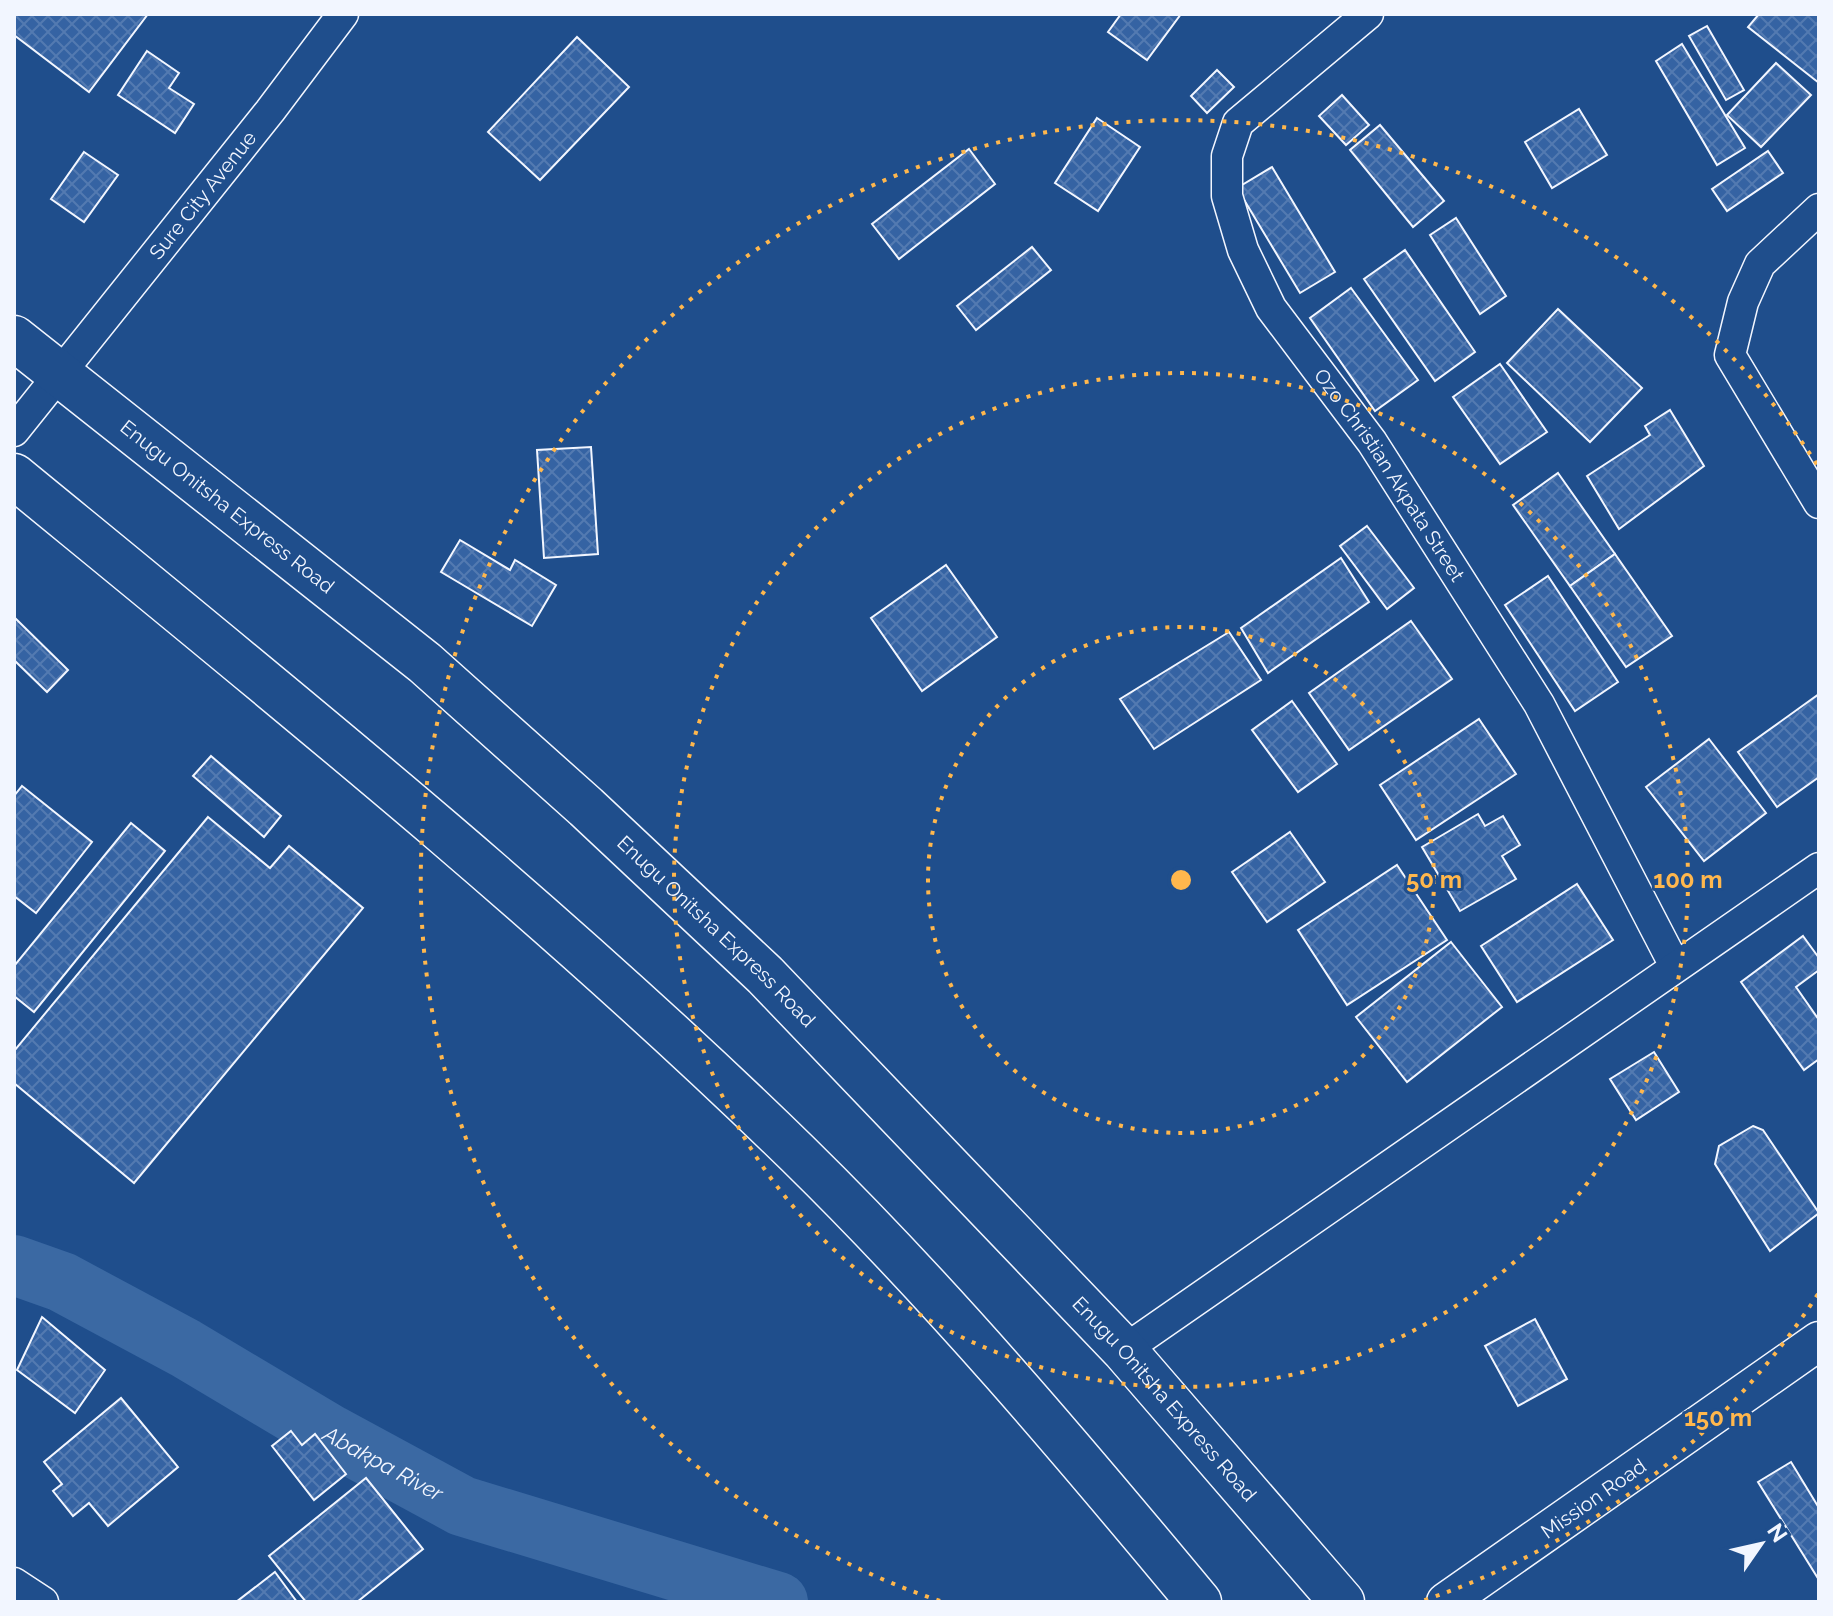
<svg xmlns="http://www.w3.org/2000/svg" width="1833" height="1616" viewBox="0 0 1833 1616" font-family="Raleway,sans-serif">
	<defs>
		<pattern id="building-cross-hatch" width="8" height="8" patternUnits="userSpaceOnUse" patternTransform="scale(2)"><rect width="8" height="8" fill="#3563a3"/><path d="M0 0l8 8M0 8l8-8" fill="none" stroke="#537ab1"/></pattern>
	</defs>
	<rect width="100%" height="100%" fill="#1f4e8c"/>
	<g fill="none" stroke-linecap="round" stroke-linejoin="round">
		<path stroke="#3b69a3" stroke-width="60" id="s1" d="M 14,1265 L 62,1282 L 185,1348 L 331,1435 L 462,1506 L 778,1602"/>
	</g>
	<g fill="url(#building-cross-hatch)" stroke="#f2f6ff" stroke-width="2">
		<polygon points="14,14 148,14 89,92 14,35"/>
		<polygon points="1121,14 1181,14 1147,60 1108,32"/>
		<polygon points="1759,14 1819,14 1819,83 1748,27"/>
		<polygon points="1707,26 1744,90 1726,100 1689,36"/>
		<polygon points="577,37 629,87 540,180 488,132"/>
		<polygon points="1682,44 1745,148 1717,165 1656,61"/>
		<polygon points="147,51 179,73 169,88 194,104 175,133 118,95"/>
		<polygon points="1776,63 1811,95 1761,147 1727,115"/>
		<polygon points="1217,70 1234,87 1207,113 1191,96"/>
		<polygon points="1342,95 1369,125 1346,145 1319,116"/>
		<polygon points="1579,109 1607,155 1552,188 1525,142"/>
		<polygon points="1097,118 1140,147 1098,211 1055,183"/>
		<polygon points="1380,125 1444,201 1413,227 1350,150"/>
		<polygon points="969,149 995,184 899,259 872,224"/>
		<polygon points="1768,151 1783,173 1727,211 1712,189"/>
		<polygon points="84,152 118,175 84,222 51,199"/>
		<polygon points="1272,167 1335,272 1300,293 1237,188"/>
		<polygon points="1456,218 1506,296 1480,314 1430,235"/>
		<polygon points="1032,247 1051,270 976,330 957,306"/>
		<polygon points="1405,250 1475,352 1435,381 1364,279"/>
		<polygon points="1351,288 1418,380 1375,411 1310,318"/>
		<polygon points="1558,309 1642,388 1590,442 1507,363"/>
		<polygon points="1500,364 1547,432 1500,464 1453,397"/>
		<polygon points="1670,410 1704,466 1619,529 1587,476 1650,435 1645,426"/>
		<polygon points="591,447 598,554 544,558 537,450"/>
		<polygon points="1558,473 1615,554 1570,586 1513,505"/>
		<polygon points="1367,526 1414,588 1387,609 1340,546"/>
		<polygon points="460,540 510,570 515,560 556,585 532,626 441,572"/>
		<polygon points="1615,554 1672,636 1626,667 1570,586"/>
		<polygon points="1341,558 1369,602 1268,673 1241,628"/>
		<polygon points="946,565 997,637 922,691 871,618"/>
		<polygon points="1548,576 1618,682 1575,711 1505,605"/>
		<polygon points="14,617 68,670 47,692 14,660"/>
		<polygon points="1411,621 1452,679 1349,750 1309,693"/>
		<polygon points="1229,632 1261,680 1154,749 1120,699"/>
		<polygon points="1819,694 1819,777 1777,807 1738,752"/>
		<polygon points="1292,701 1337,764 1298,792 1252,730"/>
		<polygon points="1479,719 1516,774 1416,840 1380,785"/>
		<polygon points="1709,739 1766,813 1704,861 1646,787"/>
		<polygon points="211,756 281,816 264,837 193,776"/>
		<polygon points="22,786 92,842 36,913 14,896 14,796"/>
		<polygon points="1478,814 1485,826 1503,816 1520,845 1502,856 1516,879 1460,911 1422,847"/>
		<polygon points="208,817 270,868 289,846 363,908 134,1183 14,1083 14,1051"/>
		<polygon points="131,823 165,851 34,1012 14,996 14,966"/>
		<polygon points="1290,832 1325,882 1267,922 1232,872"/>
		<polygon points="1397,865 1447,940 1347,1005 1298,930"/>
		<polygon points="1577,884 1613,940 1517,1002 1481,946"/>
		<polygon points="1803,936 1819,958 1819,970 1796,987 1819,1020 1819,1059 1804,1070 1741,982"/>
		<polygon points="1451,942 1502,1007 1407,1082 1356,1017"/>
		<polygon points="1654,1052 1679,1092 1636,1120 1610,1079"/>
		<polygon points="1753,1126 1763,1130 1819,1213 1770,1251 1715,1164 1719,1146"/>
		<polygon points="42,1317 105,1370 75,1413 17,1370"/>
		<polygon points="1535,1319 1567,1379 1518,1406 1485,1346"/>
		<polygon points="121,1398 178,1467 108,1526 89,1503 73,1516 53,1491 62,1484 44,1462"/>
		<polygon points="291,1431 302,1445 315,1434 346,1474 314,1500 272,1446"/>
		<polygon points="1791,1462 1819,1508 1819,1580 1758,1482"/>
		<polygon points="366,1478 423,1549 357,1602 306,1602 269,1556"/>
		<polygon points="275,1572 297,1602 236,1602"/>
	</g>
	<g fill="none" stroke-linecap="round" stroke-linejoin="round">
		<g stroke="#f2f6ff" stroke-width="33">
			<g id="minor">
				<path id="s2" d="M 1368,14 L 1238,123 L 1227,156 L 1227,196 L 1243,250 L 1271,308 L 1372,442 L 1539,704 L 1675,966"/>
				<polyline points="1819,209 1760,264 1743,302 1730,355 1819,503"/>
				<path id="s3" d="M 14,431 L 270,111 L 343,14"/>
				<polyline points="1124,1350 1819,868"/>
				<polyline points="14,1583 43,1602"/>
			</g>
		</g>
		<g stroke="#f2f6ff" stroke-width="41">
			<g id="tertiary">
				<path id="s4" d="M 1446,1602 L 1819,1341"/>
			</g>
		</g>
		<g stroke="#f2f6ff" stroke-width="47">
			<g id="trunk">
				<path id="s5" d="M 14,338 L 425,663 L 586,807 L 765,975 L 1124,1350 L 1342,1602"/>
				<path d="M 14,476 C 281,695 551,913 798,1154 C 941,1294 1071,1448 1199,1602"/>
			</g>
		</g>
		<use href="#minor" stroke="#1f4e8c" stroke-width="30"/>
		<use href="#tertiary" stroke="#1f4e8c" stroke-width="38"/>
		<use href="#trunk" stroke="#1f4e8c" stroke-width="44"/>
	</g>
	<g fill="none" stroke="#ffb74d" stroke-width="4" stroke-dasharray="4 8">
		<circle cx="1181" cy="880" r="253"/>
		<circle cx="1181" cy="880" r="507"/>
		<path d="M1818 1294A760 760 0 0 1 1422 1601M940 1601A760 760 0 1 1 1818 466"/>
	</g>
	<g text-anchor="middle" stroke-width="6" stroke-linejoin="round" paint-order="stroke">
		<g font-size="20" fill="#f2f6ff" stroke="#1f4e8c">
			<text dy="7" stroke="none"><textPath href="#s3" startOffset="302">Sure City Avenue</textPath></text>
			<text dy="7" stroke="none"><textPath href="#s2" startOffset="570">Ozo Christian Akpata Street</textPath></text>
			<text dy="7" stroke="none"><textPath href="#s5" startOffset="272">Enugu Onitsha Express Road</textPath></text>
			<text dy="7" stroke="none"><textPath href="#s5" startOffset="920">Enugu Onitsha Express Road</textPath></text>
			<text dy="7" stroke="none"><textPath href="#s5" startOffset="1568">Enugu Onitsha Express Road</textPath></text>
			<text dy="7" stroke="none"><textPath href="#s4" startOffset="180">Mission Road</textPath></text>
		</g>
		<g font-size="22" font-style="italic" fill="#f2f6ff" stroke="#1f4e8c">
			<text dy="8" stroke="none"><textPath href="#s1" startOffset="420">Abakpa River</textPath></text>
		</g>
	</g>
	<circle cx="1181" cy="880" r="12" fill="#ffb74d" stroke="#1f4e8c" stroke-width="4"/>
	<g font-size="24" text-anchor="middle" font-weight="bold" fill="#ffb74d" stroke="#1f4e8c" stroke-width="6" stroke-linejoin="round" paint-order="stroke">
		<text x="1434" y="888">50 m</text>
		<text x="1688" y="888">100 m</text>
		<text x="1718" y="1426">150 m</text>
	</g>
	<rect width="1833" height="1616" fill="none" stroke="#f2f6ff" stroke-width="32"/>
	<g transform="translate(1761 1544) rotate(56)" stroke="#1f4e8c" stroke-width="6" paint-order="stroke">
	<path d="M0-6L14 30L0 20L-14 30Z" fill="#f2f6ff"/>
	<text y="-12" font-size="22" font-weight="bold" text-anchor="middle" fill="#f2f6ff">N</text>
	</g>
</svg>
